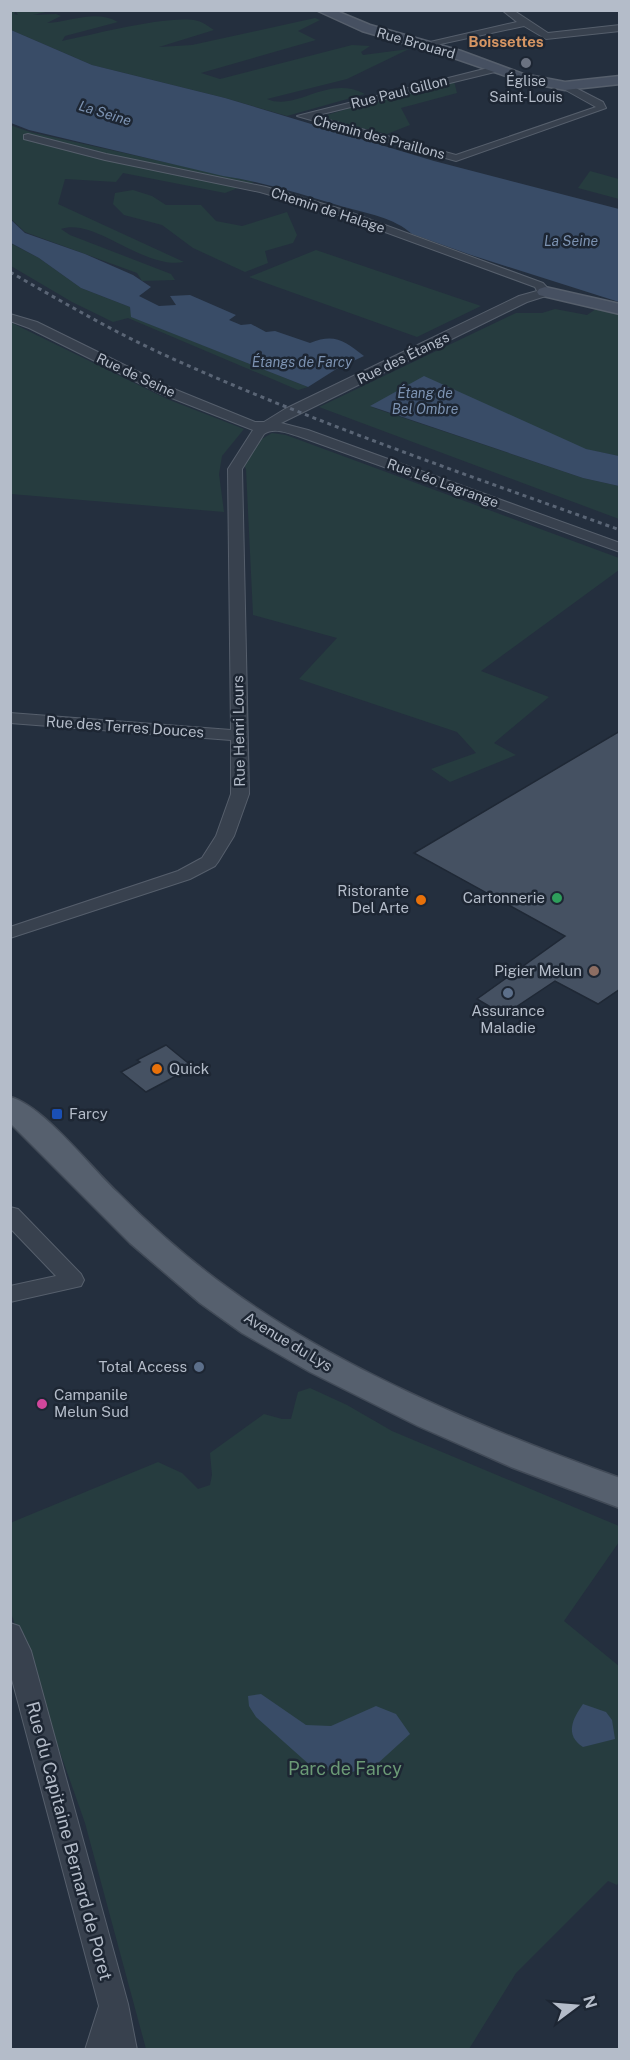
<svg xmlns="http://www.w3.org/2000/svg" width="630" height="2060" viewBox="0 0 630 2060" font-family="'Public Sans',sans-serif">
	<rect width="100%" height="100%" fill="#242f3e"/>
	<g fill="#263c3f">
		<path d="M 10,11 L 16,11 L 14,14 L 18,15 L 16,12 L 50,11 L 33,15 L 56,14 L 61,16 L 47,23 C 71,22 95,9 118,22 L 65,36 L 62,41 C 92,35 171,14 198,21 C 203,22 209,27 214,30 L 159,47 L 192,45 L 315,18 L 320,20 L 298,31 L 316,40 L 201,73 L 220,79 L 352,45 L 370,46 L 361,52 L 363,55 L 409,49 L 347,79 L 267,99 C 297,112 327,74 365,94 L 287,116 L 225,98 L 92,65 L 11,30 Z"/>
		<polygon points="454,81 457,93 401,108 410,125 387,134 317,118 406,91"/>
		<path d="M 10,125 L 30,132 L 254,182 L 225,193 L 123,173 L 116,182 L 65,179 L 58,204 L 184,262 C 143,270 95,217 61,229 L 70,235 L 171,274 L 175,280 L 142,281 L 137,273 L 25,232 L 11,219 Z"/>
		<polygon points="590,171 619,179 619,199 578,188"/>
		<polygon points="133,190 152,196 166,205 201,205 216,221 242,226 287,212 297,235 293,243 265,251 268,263 245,272 193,248 162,225 124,215 113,204 115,193"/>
		<polygon points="10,243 39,258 81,288 130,307 132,317 308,387 298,390 128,318 113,322 72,302 11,266"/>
		<polygon points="316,250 481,306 417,337 249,277"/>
		<polygon points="599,307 619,312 619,456 371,407 583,478 619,486 619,519 319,407 516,313 542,313 555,309 587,315"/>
		<polygon points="10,322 167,399 244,429 222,456 219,474 224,512 11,494"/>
		<polygon points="272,433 286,435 619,558 619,570 481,671 549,697 494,743 516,755 450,782 431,769 476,753 457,732 299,679 337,638 253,615 246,469 244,465 255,443"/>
		<polygon points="310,1388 347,1405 392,1431 619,1526 619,1542 564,1621 619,1666 619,1882 617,1885 608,1881 516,1973 469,2049 146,2049 85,1823 11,1613 10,1523 158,1462 182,1473 198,1489 210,1485 212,1475 210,1453 264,1414 282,1419 291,1419 298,1392"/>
	</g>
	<g fill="#394c67">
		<path d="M 11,30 L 92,65 L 225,98 L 434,161 L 619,209 L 619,302 L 471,255 L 412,234 C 395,218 366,213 344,207 C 304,195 264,182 223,176 L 29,130 L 11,123 Z"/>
		<path d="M 10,219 L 25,233 L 85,254 L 133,275 L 151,287 L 139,296 L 159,306 L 176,305 L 170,296 L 190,295 L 236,315 L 229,320 L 241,325 L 251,324 L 266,332 L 275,331 L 310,343 C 335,333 344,341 364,356 L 338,368 L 308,387 L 131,317 L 130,307 L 81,288 L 39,258 L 11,243 Z"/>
		<polygon points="424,376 586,449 619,456 619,486 583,478 370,406"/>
		<polygon points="261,1694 306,1725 331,1726 376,1706 396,1714 410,1734 376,1765 345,1774 312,1767 256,1717 249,1706 248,1696"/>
		<path d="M 583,1704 L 606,1712 L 612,1720 L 615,1739 L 583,1747 C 564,1735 573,1718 583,1704 Z"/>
	</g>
	<g fill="#455162" stroke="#1f2835" stroke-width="1.5">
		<polygon points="620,731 620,989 598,1004 555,981 504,1015 477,999 565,936 414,853"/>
		<polygon points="166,1045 193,1067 146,1092 121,1072 140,1062 137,1060"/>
	</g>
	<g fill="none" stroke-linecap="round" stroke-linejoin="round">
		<g stroke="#565f6c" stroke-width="2">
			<g id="street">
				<polygon points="502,10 513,10 548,33 620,25 620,31 546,39 524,26 422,48 417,45 517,22"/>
				<polygon points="496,66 501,69 499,71 314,116 456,155 596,107 562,88 562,84 568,84 603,102 606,108 456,161 297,116"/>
				<path d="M 28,134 L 106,154 L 266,187 L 344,210 L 543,283 L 551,292 L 549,295 L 527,302 L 281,423 L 308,430 L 620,543 L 620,552 L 298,436 C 287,433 274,427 264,434 L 242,469 L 249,794 L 234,836 L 218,862 L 215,866 L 190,879 L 10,938 L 10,927 L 178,871 L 202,858 L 216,836 L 231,794 L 231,740 L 10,723 L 10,713 L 231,730 L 228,469 L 253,430 L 159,393 L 29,328 L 10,321 L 10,314 L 37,322 L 169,387 L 255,422 L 264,422 L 285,409 L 519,296 L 537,291 L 535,287 L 336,214 L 260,192 L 105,160 L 24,139 L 24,135 Z"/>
				<polygon points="10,1207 18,1209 81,1274 84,1280 81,1286 10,1302 10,1286 56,1276 10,1228"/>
				<polygon points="10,1623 19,1626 31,1651 128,2004 137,2050 85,2050 99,2006 10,1672"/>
			</g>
		</g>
		<g stroke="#565f6c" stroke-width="3">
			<g id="secondary">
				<polygon points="316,10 334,10 370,25 461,51 523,74 565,82 620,76 620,84 565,90 520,81 451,57 362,31"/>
				<polygon points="545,287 620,304 620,314 539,295 537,292 539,289"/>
			</g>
		</g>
		<g stroke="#414a57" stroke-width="3">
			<path id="primary" d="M 10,1097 C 44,1106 91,1168 118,1193 C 152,1227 189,1260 228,1288 C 340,1370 489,1431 620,1478 L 620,1508 L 511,1467 L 418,1426 L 310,1372 L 242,1333 L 200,1303 L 130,1243 L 10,1123 Z"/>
		</g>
		<use href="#street" fill="#38414e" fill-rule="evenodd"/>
		<use href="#secondary" fill="#465061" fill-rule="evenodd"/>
		<use href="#primary" fill="#56606e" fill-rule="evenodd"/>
		<path stroke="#5a6575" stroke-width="3" stroke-dasharray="4 4" stroke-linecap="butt" d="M 10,272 C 59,300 107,328 158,352 C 308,421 465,474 620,530"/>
	</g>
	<circle fill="#6b7280" stroke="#1d2633" stroke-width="2" cx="526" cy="63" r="6"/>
	<circle fill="#2e9e5b" stroke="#1d2633" stroke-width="2" cx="557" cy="898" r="6"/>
	<g fill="#e8710a" stroke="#1d2633" stroke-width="2">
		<circle cx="421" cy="900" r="6"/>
		<circle cx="157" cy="1069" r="6"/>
	</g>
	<circle fill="#8d6e63" stroke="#1d2633" stroke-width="2" cx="594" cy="971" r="6"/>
	<g fill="#5c6f8a" stroke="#1d2633" stroke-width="2">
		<circle cx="508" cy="993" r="6"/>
		<circle cx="199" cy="1367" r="6"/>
	</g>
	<rect fill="#1a4fb4" stroke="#1d2633" stroke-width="2" x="51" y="1108" width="12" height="12" rx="3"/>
	<circle fill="#d1479c" stroke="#1d2633" stroke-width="2" cx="42" cy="1404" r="6"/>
	<g text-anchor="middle" stroke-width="5" stroke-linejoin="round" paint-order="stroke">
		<g font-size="14" fill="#b4bcc9" stroke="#1d2633">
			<text transform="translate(416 43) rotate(16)" y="5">Rue Brouard</text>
			<text transform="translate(399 92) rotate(-14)" y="5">Rue Paul Gillon</text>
			<text transform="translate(379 137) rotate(15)" y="5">Chemin des Praillons</text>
			<text transform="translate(328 210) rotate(18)" y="5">Chemin de Halage</text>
			<text transform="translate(403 358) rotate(-26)" y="5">Rue des Étangs</text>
			<text transform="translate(136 375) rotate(25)" y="5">Rue de Seine</text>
			<text transform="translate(443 483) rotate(20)" y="5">Rue Léo Lagrange</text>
		</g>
		<g font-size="14" fill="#b4bcc9" stroke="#1d2633">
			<text x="526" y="86">Église<tspan x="526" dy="16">Saint-Louis</tspan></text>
		</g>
		<g font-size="14" font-style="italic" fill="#7c92b1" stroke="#1d2633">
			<text transform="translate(105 113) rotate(17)" y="5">La Seine</text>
			<text x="571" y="246">La Seine</text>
			<text x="302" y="367">Étangs de Farcy</text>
			<text x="425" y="398">Étang de<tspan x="425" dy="16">Bel Ombre</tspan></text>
		</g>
		<g font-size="15" font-weight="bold" fill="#d59563" stroke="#1d2633">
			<text x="506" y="47">Boissettes</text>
		</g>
		<g font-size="15" fill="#b4bcc9" stroke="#1d2633">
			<text transform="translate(125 727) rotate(4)" y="5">Rue des Terres Douces</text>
			<text transform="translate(239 731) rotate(-91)" y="5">Rue Henri Lours</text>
			<text transform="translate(288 1342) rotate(31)" y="5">Avenue du Lys</text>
		</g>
		<g font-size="15" fill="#b4bcc9" stroke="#1d2633" text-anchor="end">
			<text x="409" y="896">Ristorante<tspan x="409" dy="17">Del Arte</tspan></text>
			<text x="545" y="903">Cartonnerie</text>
			<text x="582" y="976">Pigier Melun</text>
			<text x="508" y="1016" text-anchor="middle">Assurance<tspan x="508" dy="17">Maladie</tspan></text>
			<text x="169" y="1074" text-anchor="start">Quick</text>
			<text x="69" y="1119" text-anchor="start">Farcy</text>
			<text x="187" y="1372">Total Access</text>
			<text x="54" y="1400" text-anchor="start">Campanile<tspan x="54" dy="17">Melun Sud</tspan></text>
		</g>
		<g font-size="18" fill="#6b9a76" stroke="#1d2633">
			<text x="345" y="1775">Parc de Farcy</text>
		</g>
		<g font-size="18" fill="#b4bcc9" stroke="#1d2633">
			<text transform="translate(69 1841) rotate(75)" y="6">Rue du Capitaine Bernard de Poret</text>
		</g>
	</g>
	<rect width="630" height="2060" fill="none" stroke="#b4bcc9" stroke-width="24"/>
	<g transform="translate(576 2006) rotate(74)" stroke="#1d2633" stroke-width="4.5" paint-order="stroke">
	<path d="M0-4.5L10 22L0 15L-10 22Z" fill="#b4bcc9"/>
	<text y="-9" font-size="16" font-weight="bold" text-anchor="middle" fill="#b4bcc9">N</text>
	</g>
</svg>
